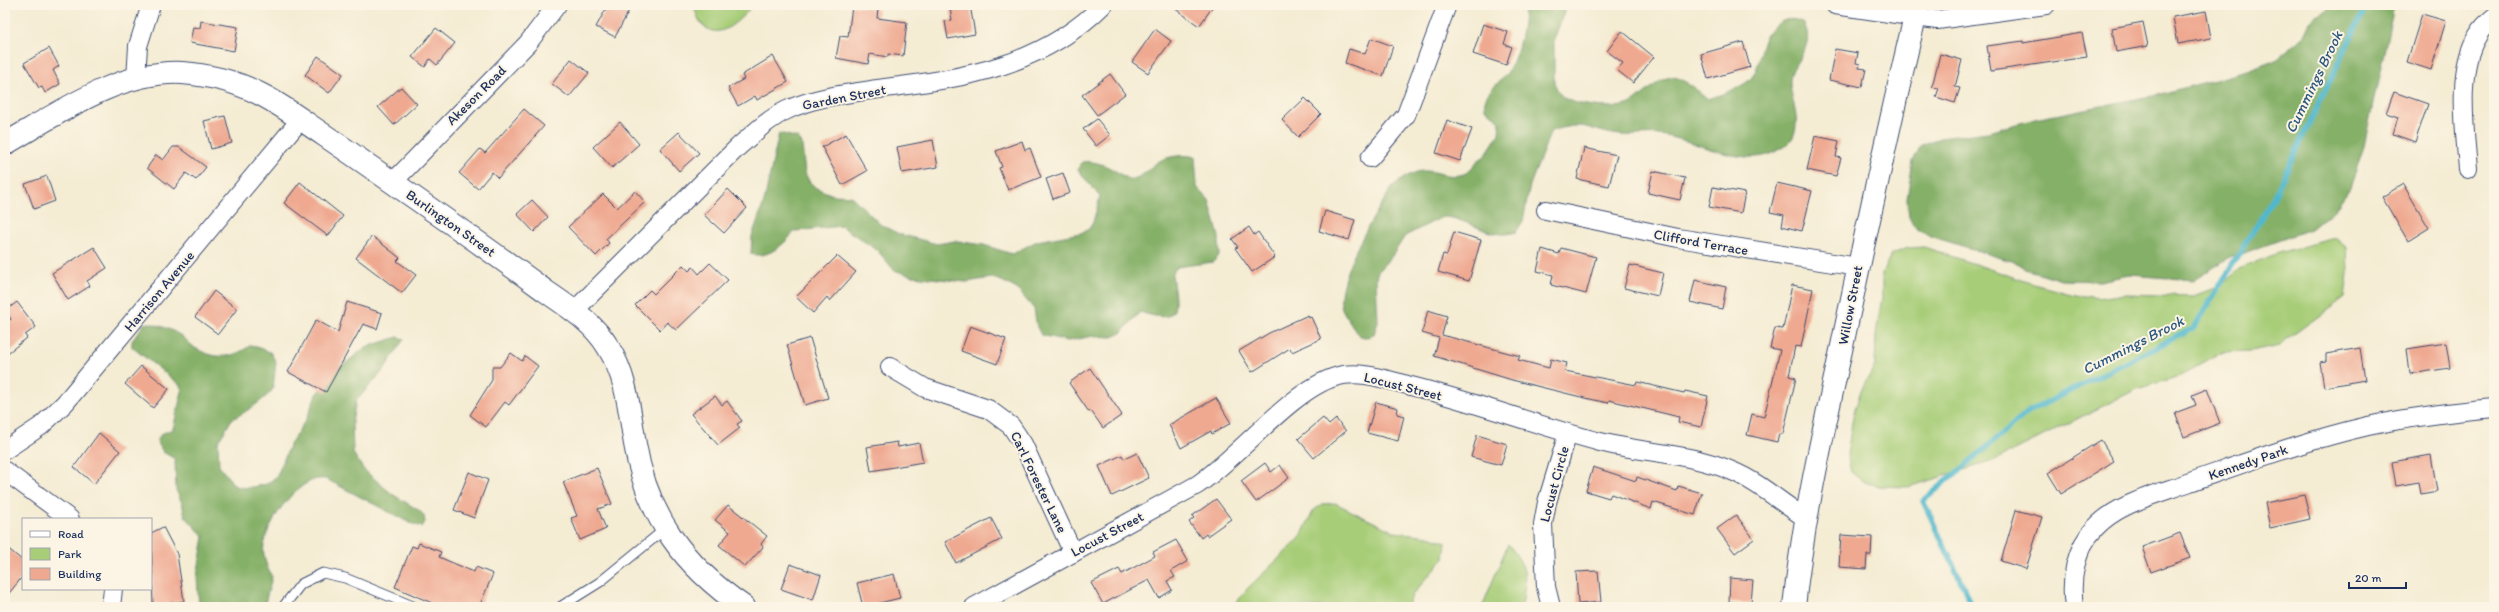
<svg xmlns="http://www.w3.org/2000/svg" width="2499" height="612" viewBox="0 0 2499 612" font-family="Itim,sans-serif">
	<rect width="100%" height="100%" fill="#fcf5e5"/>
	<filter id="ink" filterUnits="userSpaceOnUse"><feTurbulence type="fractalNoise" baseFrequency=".025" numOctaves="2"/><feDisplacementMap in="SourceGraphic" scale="8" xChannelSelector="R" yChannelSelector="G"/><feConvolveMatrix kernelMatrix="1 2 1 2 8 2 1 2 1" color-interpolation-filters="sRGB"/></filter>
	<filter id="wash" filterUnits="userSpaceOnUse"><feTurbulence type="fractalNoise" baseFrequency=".012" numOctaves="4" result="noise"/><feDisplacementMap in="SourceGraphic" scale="16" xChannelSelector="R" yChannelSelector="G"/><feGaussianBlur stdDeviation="0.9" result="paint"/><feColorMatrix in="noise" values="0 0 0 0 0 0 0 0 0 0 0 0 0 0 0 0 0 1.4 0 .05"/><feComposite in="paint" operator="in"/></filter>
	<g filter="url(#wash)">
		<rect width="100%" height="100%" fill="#f4ecd3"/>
		<g fill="#a7cd78" stroke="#617e6b">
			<path d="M 693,5 L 753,5 C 741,18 719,45 701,23 C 697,18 696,10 693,5 Z"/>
			<polygon points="2335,238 2347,248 2348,273 2345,297 2279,345 2251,351 2223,352 2180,376 2137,389 1993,461 1908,487 1879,486 1864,482 1851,472 1847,455 1853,416 1861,390 1875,366 1876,335 1882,297 1882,273 1892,254 1908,248 1924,247 2037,285 2071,294 2098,298 2126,294 2194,296 2221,286 2239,269 2278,253"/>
			<polygon points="1335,503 1394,532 1429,536 1446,542 1444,558 1413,594 1407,607 1233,607 1248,588 1300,538 1314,510 1323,504"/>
			<path d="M 1508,544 C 1529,570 1526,575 1522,607 L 1482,607 Z"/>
		</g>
		<g fill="#85b068" stroke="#507063">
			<path d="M 1525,5 L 1567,5 L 1554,39 L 1554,82 C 1556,88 1560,96 1566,99 C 1579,106 1616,110 1630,104 C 1641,99 1660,76 1673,77 C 1682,77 1701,93 1708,99 C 1718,96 1739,88 1747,82 C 1766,67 1752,46 1775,26 C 1785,18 1792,18 1803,22 C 1819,49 1788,61 1790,84 C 1792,102 1801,119 1793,137 C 1790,142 1786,145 1782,148 C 1749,172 1701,142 1666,136 C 1651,133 1636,136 1621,135 C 1589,132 1587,119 1551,131 L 1530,185 L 1523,221 L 1516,232 C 1490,241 1468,217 1442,217 L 1405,236 L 1392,256 L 1378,271 L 1376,278 L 1378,322 L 1374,334 C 1366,339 1359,338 1354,329 C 1351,322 1342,312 1341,305 C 1337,274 1377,210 1394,185 C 1402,179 1415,170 1425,171 C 1439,171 1448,179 1464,174 C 1472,171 1475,160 1484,157 L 1499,134 L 1500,121 L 1485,108 C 1482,91 1501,84 1509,70 C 1521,47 1522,30 1525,5 Z"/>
			<polygon points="2334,5 2393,5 2393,10 2364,146 2350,188 2334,210 2311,229 2227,259 2194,280 2130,275 2100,281 2061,280 2032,271 2014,262 1930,236 1913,225 1909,217 1907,199 1913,161 1921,145 1940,138 1988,132 2035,119 2161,94 2247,71 2274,61 2302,38 2310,22 2317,16"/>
			<path d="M 779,133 L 798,138 L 802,146 L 805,173 L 809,181 L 816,188 L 833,195 L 851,196 L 881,225 L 899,234 L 937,244 L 955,241 L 984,245 L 1012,254 L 1037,241 L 1081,233 L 1089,229 L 1093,222 L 1100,197 L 1078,170 L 1082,162 C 1100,160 1115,170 1129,180 C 1143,178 1147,169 1158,162 C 1167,156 1185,154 1195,157 L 1197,187 L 1209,200 L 1219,237 L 1219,256 L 1213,262 L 1177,267 L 1172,274 C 1176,307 1183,326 1140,312 L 1121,333 L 1113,337 L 1093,336 L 1068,341 L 1041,335 L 1037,327 L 1034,309 L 1017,289 L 1002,281 L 992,278 L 966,282 L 913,276 L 894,270 L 877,250 L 841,226 L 795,231 C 784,244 769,259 751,254 L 752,236 L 764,202 Z"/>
			<path d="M 150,323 C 160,326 169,328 178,334 C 185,337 189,344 195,348 C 216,360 232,359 251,345 L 270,352 L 276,362 L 273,389 C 266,399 243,414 232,419 L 218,442 L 219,466 L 235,486 L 247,488 L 267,484 L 277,476 L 290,444 L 307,418 L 316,394 L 338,369 L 366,347 L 398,337 L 404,339 L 383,371 L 356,401 L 352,421 L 353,453 L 363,469 L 392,494 L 420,511 L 424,516 L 425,522 L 422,527 L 410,523 L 326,479 C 299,474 268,521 264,544 C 262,555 267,568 272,577 L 264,607 L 199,607 L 197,576 L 204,537 L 185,516 L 182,503 L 176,490 L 175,459 L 163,452 L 157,441 L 161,434 L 173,429 L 182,391 L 180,385 L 132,347 L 132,341 L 144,324 Z"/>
		</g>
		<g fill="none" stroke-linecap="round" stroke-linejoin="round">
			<polyline stroke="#50b8ce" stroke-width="5.5" points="1973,607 1923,501 2028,412 2194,328 2273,198 2363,13 2364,5"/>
		</g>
		<g id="blocks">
			<g fill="#efa991">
				<polygon points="608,5 632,5 615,37 596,27"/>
				<polygon points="970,5 975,34 948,39 945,21 952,20 950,8"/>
				<polygon points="1170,5 1214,5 1199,26"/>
				<polygon points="852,6 878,9 877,18 907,22 903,56 888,54 888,57 870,54 868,64 836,58 840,36 848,37"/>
				<polygon points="2206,11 2211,38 2178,44 2173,17"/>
				<polygon points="2422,14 2446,21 2431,70 2407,62"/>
				<polygon points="201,21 238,27 234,51 190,43 193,27 200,28"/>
				<polygon points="2143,22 2148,46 2116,52 2112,28"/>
				<polygon points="1483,24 1508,32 1504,44 1512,47 1506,65 1473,54"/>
				<polygon points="436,28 455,43 437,65 430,59 425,67 412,57"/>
				<polygon points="1155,29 1171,41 1148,73 1132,62"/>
				<polygon points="1622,31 1654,57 1633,83 1617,70 1623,63 1607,51"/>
				<polygon points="2082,33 2087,57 1991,71 1987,46 2023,41 2023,43"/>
				<polygon points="1371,38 1393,46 1383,76 1345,63 1349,49 1365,54"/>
				<polygon points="1743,42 1750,67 1708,79 1701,54"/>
				<polygon points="49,48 59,66 53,70 60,84 45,93 42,87 39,88 24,63"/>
				<polygon points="1835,49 1858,53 1856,63 1860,64 1859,68 1866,69 1862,87 1829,80"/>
				<polygon points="1940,54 1962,60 1955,87 1960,88 1955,103 1936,97 1939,88 1932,87"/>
				<polygon points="318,56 343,74 329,93 305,75"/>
				<polygon points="773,56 788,82 757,100 755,96 738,106 728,88 744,79 742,75"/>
				<polygon points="571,59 589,73 569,97 552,84"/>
				<polygon points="1110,74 1125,94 1097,115 1082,95"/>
				<polygon points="401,87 417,104 394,125 378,107"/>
				<polygon points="2394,92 2428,104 2415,142 2393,134 2398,117 2386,113"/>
				<polygon points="1305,98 1321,114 1298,137 1282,120"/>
				<polygon points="524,109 544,126 498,178 492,172 478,189 459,173 480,149 485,153"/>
				<polygon points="225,116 232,143 211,149 204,121"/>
				<polygon points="1097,119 1110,135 1096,146 1083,129"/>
				<polygon points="1447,120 1472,129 1460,161 1436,153"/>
				<polygon points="620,122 639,144 612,168 593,147"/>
				<polygon points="679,132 699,153 679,171 660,149"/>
				<polygon points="846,134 867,171 842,185 822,147"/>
				<polygon points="1815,136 1839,141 1836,157 1841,158 1836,176 1807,170"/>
				<polygon points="933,140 938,167 902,173 897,147"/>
				<polygon points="1022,141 1025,150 1030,148 1041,177 1008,190 999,168 1002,167 996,151"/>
				<polygon points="173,147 179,147 206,167 196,180 186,173 174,189 147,168 156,155 163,160"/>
				<polygon points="1584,148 1617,155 1609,186 1577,179"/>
				<polygon points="1653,171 1685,178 1680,200 1648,193"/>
				<polygon points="1063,173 1070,193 1053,199 1046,179"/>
				<polygon points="47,176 55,201 34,209 25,184"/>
				<polygon points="300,182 343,216 328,236 284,203"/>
				<polygon points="1777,183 1812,191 1802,231 1782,226 1784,215 1770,212"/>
				<polygon points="2403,184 2429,228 2408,241 2382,197"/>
				<polygon points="1713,187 1745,193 1741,213 1709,207"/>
				<polygon points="728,189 747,208 724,233 704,215"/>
				<polygon points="635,191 645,202 606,239 609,243 596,256 568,227 603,194 617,208"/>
				<polygon points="532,200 548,217 534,232 517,214"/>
				<polygon points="1325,211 1355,220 1349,240 1319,231"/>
				<polygon points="1249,227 1254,235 1258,232 1275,257 1252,272 1235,248 1238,247 1232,239"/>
				<polygon points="1454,232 1481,240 1469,281 1438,272 1443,254 1447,255"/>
				<polygon points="372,236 400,258 397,261 416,275 402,293 356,258"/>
				<polygon points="94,247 107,268 87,281 90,286 68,300 52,273"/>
				<polygon points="1561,248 1596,257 1586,294 1551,285 1553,275 1537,271 1542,249 1559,254"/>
				<polygon points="837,256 856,272 830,301 827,297 813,313 796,297"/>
				<polygon points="710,263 728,280 676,330 667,322 660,330 635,305 650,290 654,294 683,265 689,271 693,267 699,274"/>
				<polygon points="1630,265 1663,273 1658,296 1624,288"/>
				<polygon points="1695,280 1726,287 1722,309 1690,302"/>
				<polygon points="1792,285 1813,289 1801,347 1795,346 1789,376 1796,378 1783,434 1779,434 1777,442 1747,435 1752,414 1764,417 1780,350 1770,348 1775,328 1783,329"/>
				<polygon points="214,291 237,309 218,334 195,317"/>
				<polygon points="17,302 36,327 25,335 27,338 5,355 5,324 11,319 5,311"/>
				<polygon points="347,302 382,313 377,329 363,324 326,392 288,372 316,320 338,332"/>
				<polygon points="1428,310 1447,316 1442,335 1520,356 1518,360 1549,368 1551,359 1567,363 1565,371 1636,385 1637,382 1684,393 1685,391 1708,396 1701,427 1678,422 1679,417 1609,400 1608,403 1581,397 1512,380 1434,356 1439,338 1422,333"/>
				<polygon points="1308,315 1309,318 1311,317 1321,339 1292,352 1290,348 1252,372 1239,351 1269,333"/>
				<polygon points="970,326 1006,339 997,364 961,351"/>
				<polygon points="810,338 828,398 805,405 787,345"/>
				<polygon points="2446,343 2450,368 2410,374 2407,349"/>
				<polygon points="2360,348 2365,380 2324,387 2320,362 2326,361 2326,354"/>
				<polygon points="511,353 522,361 525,356 538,366 509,405 505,402 486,427 470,415 492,380 492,367 500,367"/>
				<polygon points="141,366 169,389 153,408 125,384"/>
				<polygon points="1090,368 1122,415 1103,428 1091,411 1089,412 1069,383"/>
				<polygon points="2207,389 2220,423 2184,437 2175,413 2196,405 2192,395"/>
				<polygon points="715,396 722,405 727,401 742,421 737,424 740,428 718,445 691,414"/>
				<polygon points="1216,398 1231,423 1212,434 1211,431 1181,448 1169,425"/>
				<polygon points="1376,402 1398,408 1397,414 1404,416 1398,441 1367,433"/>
				<polygon points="1323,418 1329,425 1336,419 1346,431 1314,458 1298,439"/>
				<polygon points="99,433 120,451 94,484 74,467"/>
				<polygon points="1477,435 1507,444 1501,465 1471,457"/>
				<polygon points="2101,440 2114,461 2061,494 2048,473"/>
				<polygon points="897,442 898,447 919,443 923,462 871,471 867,447"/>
				<polygon points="1137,453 1149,478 1112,496 1099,466 1122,455 1124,459"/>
				<polygon points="2431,455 2437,491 2421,494 2419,482 2396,486 2392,462"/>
				<polygon points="1265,463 1271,472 1280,465 1289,478 1256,502 1241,481"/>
				<polygon points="1593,467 1636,481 1637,477 1677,491 1678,486 1702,493 1695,515 1653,502 1651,509 1611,494 1609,498 1586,491"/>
				<polygon points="597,468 612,504 598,509 606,529 580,540 571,518 577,516 563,482"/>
				<polygon points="469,472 488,480 474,518 454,510"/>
				<polygon points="2304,495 2310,519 2270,528 2265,503"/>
				<polygon points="1216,499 1231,519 1207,536 1206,534 1201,538 1189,522 1194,518 1192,516"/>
				<polygon points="728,505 767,536 761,544 763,547 745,567 719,545 730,532 715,520"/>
				<polygon points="2016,510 2042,517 2026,569 2001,561"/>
				<polygon points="1736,515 1754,539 1735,553 1717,529"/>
				<polygon points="991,518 1002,539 956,563 945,542"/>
				<polygon points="163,527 177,554 184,601 153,606 151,533"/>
				<polygon points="2180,533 2190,558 2151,572 2142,547"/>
				<polygon points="1841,535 1872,537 1871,555 1867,555 1866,569 1839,567"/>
				<polygon points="1176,540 1188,561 1171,571 1175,577 1167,581 1172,590 1159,598 1149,580 1103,604 1091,583 1119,569 1122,574 1155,556 1153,552"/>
				<polygon points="419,543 441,552 439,557 474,572 476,567 493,574 479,607 441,607 395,587 412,546 417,548"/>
				<polygon points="5,546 23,561 23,576 5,598"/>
				<polygon points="790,564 821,575 813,600 781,589"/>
				<polygon points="1598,571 1601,602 1578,604 1576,572"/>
				<polygon points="894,574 900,598 863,607 857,583"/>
				<polygon points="1730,578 1753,580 1751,603 1729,602"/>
			</g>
		</g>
	</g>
	<g filter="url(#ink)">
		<use href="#blocks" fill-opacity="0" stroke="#3c4b70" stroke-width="1"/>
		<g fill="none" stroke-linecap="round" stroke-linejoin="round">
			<g stroke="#3c4b70" stroke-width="11">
				<g id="service">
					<polyline points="283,607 301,584 323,573 345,578 415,607"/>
					<polyline points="560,607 600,582 665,529"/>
				</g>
			</g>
			<g stroke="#3c4b70" stroke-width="20">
				<g id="minor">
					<polyline points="1835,5 1937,20 2046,5"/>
					<polyline points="136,79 138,46 151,5"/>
					<polyline points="1370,158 1406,115 1447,5"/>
					<path d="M 2468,169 C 2465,131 2456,69 2478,35 C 2482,28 2488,22 2494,17"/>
					<polyline points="393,182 528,43 557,5"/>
					<polyline points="1546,210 1678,238 1858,267"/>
					<path d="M 574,311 L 737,148 C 753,134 768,119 787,110 C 817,96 852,93 885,88 C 966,78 1042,66 1103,5"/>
					<polyline points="890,367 925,388 988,409 1011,426 1023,444 1073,553"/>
					<polyline points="5,450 41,426 65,403 301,119"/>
					<polyline points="5,471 70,519"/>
					<polyline points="111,607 113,589"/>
					<path d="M 974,607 L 1197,485 C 1239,457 1290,391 1335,377 C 1359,369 1387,380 1411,386 C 1475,402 1536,425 1600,442 C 1643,453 1690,453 1732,471 C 1759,482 1781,503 1806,518"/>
					<polyline points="1551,607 1546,587 1543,524 1547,502 1568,433"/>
					<path d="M 2074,607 C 2070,579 2075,549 2095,528 C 2118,503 2158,494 2190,482 C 2248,462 2307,440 2368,426 C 2410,417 2452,412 2494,408"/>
				</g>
			</g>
			<g stroke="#3c4b70" stroke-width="24">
				<g id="tertiary">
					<path d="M 5,144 C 57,114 119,70 182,73 C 208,75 237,82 260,94 C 282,105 303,121 324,135 C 370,166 416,199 462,231 C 489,250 517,270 544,290 C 567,306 593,322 608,347 C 627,377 629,409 635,444 C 647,516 684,566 744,607"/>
					<path d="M 1794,607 C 1803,519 1823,433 1842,346 C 1866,232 1890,118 1918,5"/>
				</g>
			</g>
			<use href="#service" stroke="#fff" stroke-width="9"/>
			<use href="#minor" stroke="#fff" stroke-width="18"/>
			<use href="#tertiary" stroke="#fff" stroke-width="22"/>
		</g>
	</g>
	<g text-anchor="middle" stroke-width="4" stroke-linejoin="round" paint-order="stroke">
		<g font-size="14" fill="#1b2f5e" stroke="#fcf5e5">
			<text transform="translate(476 95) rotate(-45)" y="5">Akeson Road</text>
			<text transform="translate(844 97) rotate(-11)" y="5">Garden Street</text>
			<text transform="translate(451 223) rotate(35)" y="5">Burlington Street</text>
			<text transform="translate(1701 242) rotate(10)" y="5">Clifford Terrace</text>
			<text transform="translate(159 291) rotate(-50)" y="5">Harrison Avenue</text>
			<text transform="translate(1850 305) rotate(-79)" y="5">Willow Street</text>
			<text transform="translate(1403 386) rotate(14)" y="5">Locust Street</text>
			<text transform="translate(2248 462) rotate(-19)" y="5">Kennedy Park</text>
			<text transform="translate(1039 482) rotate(64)" y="5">Carl Forester Lane</text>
			<text transform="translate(1554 484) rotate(-75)" y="5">Locust Circle</text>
			<text transform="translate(1107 534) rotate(-28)" y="5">Locust Street</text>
		</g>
		<g font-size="15" font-style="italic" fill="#2b5880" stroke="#fcf5e5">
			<text transform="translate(2314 82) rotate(-64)" y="5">Cummings Brook</text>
			<text transform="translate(2133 345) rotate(-27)" y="5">Cummings Brook</text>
		</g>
	</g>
	<rect width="2499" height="612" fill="none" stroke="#fcf5e5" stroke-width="20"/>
	<rect x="22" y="518" width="130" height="72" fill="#fcf5e5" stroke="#a2a6af"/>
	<rect x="30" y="531" width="20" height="6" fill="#ffffff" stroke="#a2a6af"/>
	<text x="58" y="538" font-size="12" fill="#1b2f5e">Road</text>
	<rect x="30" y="548" width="20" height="12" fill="#a7cd78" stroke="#a2a6af"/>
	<text x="58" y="558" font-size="12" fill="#1b2f5e">Park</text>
	<rect x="30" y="568" width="20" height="12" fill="#efa991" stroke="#a2a6af"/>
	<text x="58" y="578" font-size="12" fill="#1b2f5e">Building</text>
	<path d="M2349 582v6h57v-6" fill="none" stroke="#1b2f5e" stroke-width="2"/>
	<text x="2355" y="582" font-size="12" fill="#1b2f5e" stroke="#fcf5e5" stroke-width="3" paint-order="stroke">20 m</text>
</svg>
